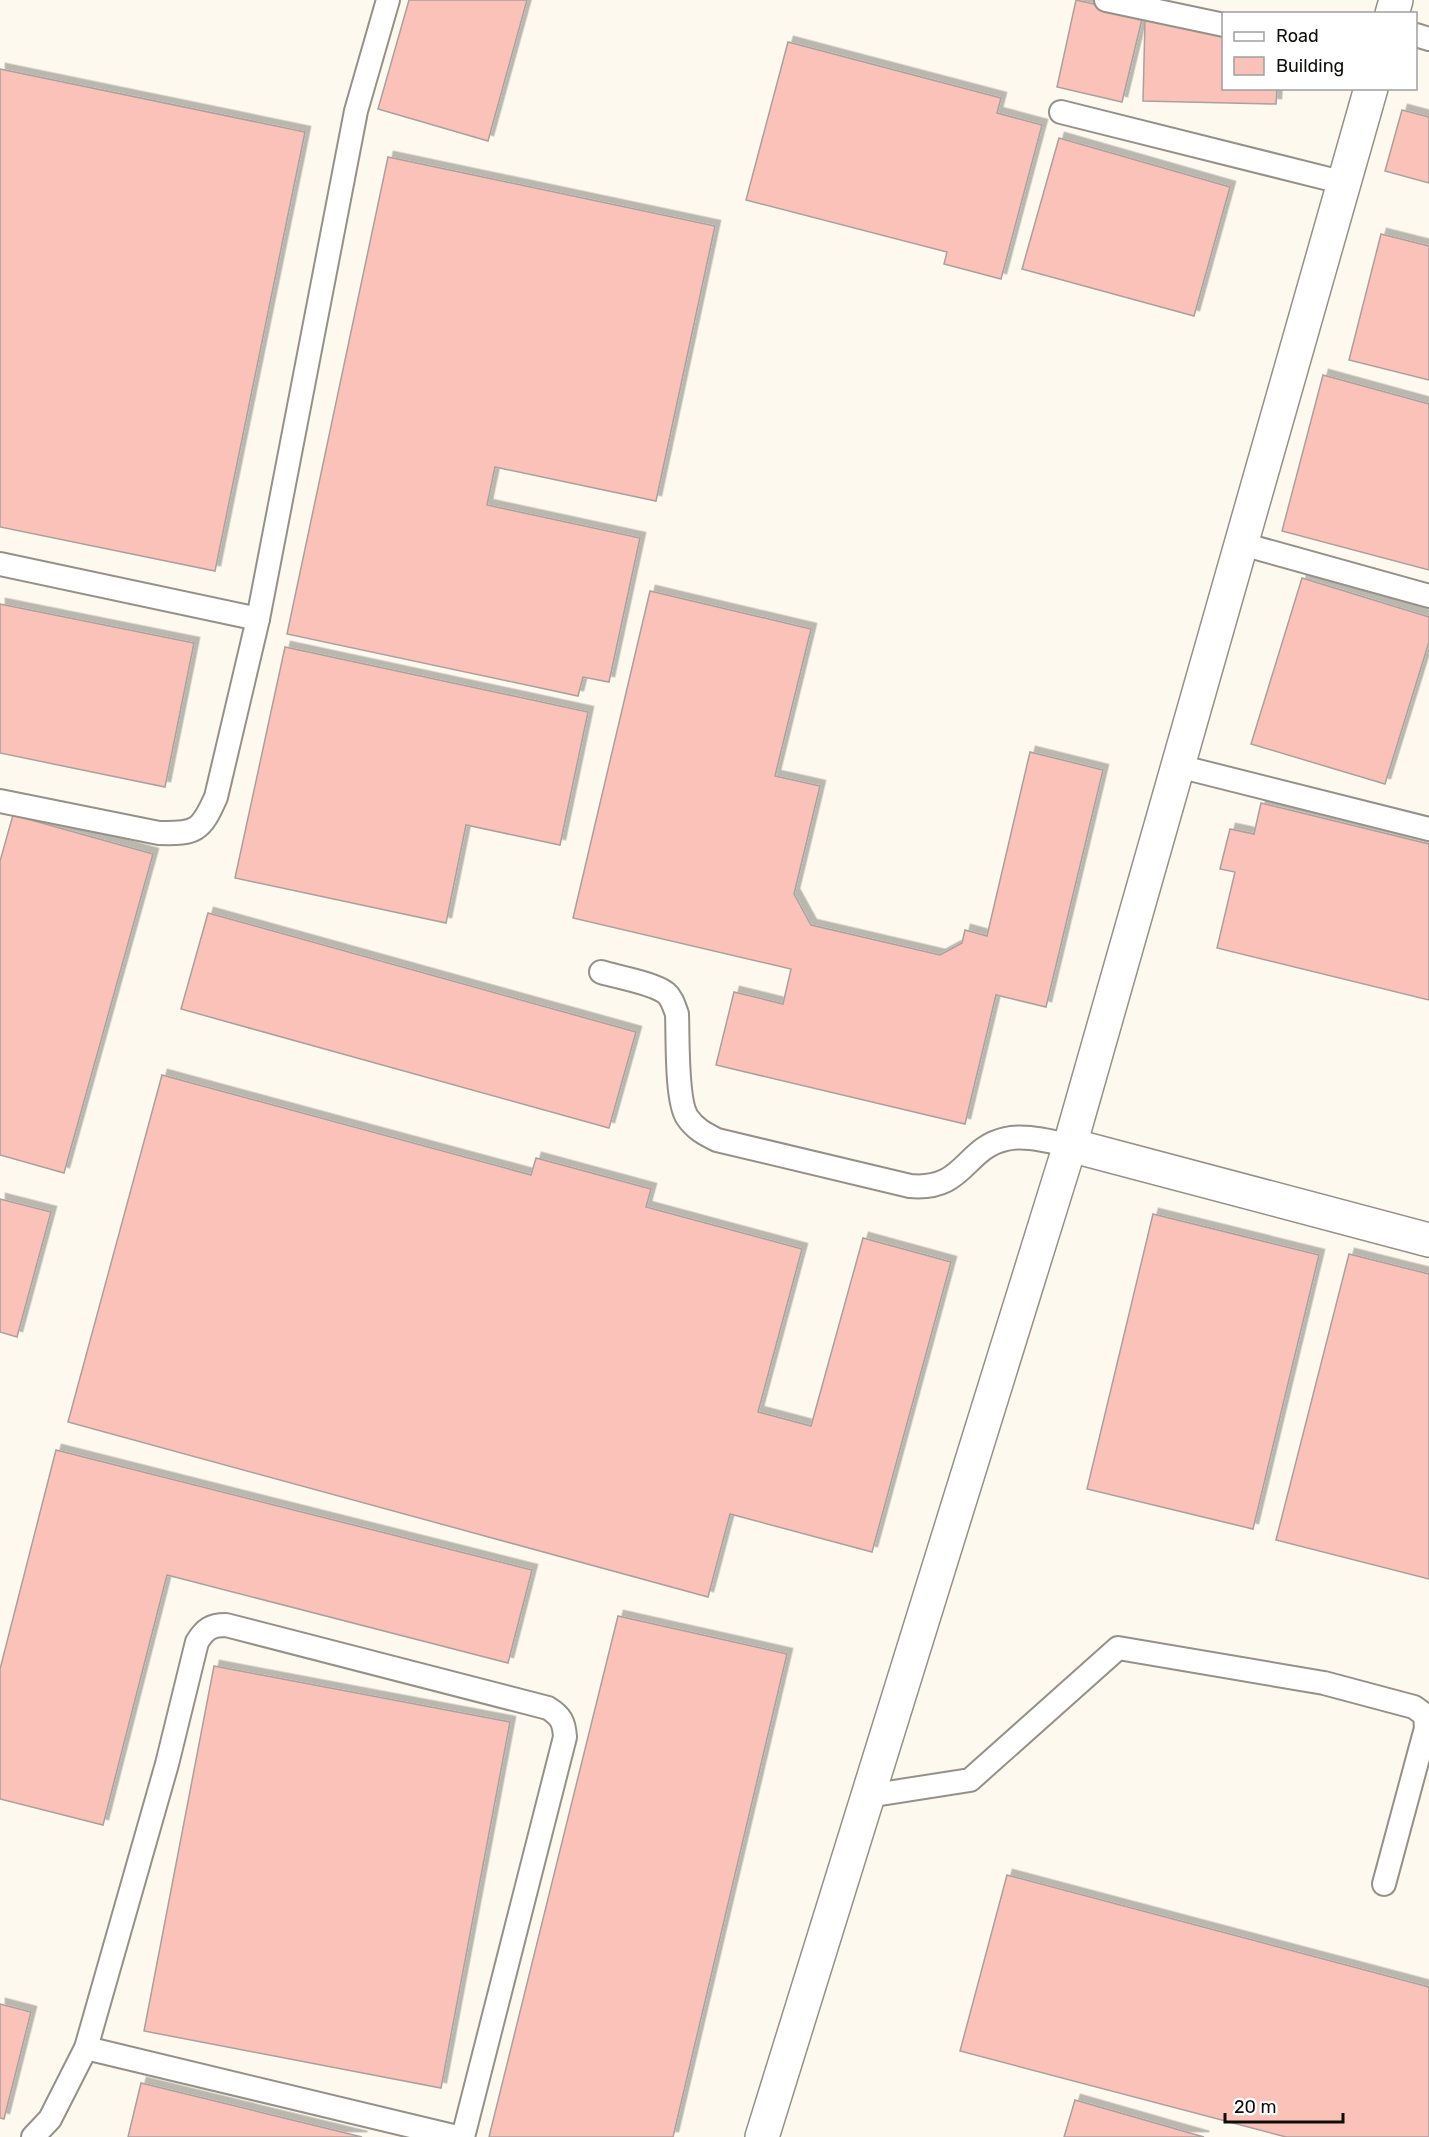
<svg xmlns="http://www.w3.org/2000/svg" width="1429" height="2137" viewBox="0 0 1429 2137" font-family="Rubik,sans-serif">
	<defs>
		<filter id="shadow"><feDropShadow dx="5.5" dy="-5.5" stdDeviation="0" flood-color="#0004"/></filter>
	</defs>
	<rect width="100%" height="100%" fill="#fef9ef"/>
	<g fill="#fac2b8" stroke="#aba09e" stroke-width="1.5" filter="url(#shadow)">
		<polygon points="409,0 527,0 488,141 378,109"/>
		<polygon points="1076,0 1143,15 1122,102 1057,87"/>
		<polygon points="1145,20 1224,22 1224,88 1277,88 1276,104 1143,101"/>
		<polygon points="788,42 1001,98 997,113 1042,125 1001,279 944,264 947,252 746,200"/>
		<polygon points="0,69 305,132 215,571 0,527"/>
		<polygon points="1402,110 1429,117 1429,183 1385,171"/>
		<polygon points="1059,138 1230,187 1194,316 1022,269"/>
		<polygon points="388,157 715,226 656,501 495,467 487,505 640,538 609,682 583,677 578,696 287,634"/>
		<polygon points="1381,234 1429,246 1429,380 1349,360"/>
		<polygon points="1323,375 1429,404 1429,570 1282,531"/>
		<polygon points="1302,578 1429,617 1429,642 1385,784 1251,744"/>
		<polygon points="650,591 811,629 775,776 820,786 794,894 811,925 940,955 962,943 965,930 987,936 1030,752 1103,770 1046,1007 996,995 965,1124 716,1065 734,992 783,1004 791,969 573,918"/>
		<polygon points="0,604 194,643 165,787 0,753"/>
		<polygon points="285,647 588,712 560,845 466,825 446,923 235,878"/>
		<polygon points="1261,803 1429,844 1429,1000 1217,948 1235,872 1220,869 1230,829 1254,834"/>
		<polygon points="13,815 153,854 64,1173 0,1155 0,861"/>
		<polygon points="208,913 636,1032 609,1128 181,1009"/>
		<polygon points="162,1075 531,1175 536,1158 651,1189 646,1207 802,1249 758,1412 811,1426 863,1238 951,1262 872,1552 730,1514 708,1597 68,1422"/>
		<polygon points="0,1199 51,1212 17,1337 0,1332"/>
		<polygon points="1153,1214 1319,1255 1253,1529 1087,1489"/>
		<polygon points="1349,1254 1429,1274 1429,1579 1276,1540"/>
		<polygon points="56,1450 532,1570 508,1663 167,1575 103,1825 0,1799 0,1669"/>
		<polygon points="618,1616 787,1654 673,2137 489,2137"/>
		<polygon points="214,1666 510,1722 441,2088 144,2031"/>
		<polygon points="1007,1875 1429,1987 1429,2137 1286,2137 960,2051"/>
		<polygon points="0,2004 31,2012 4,2119 0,2118"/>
		<polygon points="141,2083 362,2137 128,2137"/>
		<polygon points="1075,2100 1204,2137 1064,2137"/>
	</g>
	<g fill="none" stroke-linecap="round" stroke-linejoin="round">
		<g stroke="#959088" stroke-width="26">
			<g id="service">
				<polyline points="1106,0 1224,25"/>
				<polyline points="1416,35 1429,39"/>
				<polyline points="1061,112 1345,183"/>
				<polyline points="1242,544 1429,596"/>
				<polyline points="0,564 258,619"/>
				<polyline points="1178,766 1429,829"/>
				<path d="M 0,801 L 159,833 C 196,834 201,831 216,797 L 258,619 L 356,111 L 388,0"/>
				<path d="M 601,972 C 617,977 653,983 666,993 C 672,998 674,1006 677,1014 C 678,1037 676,1100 687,1117 C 695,1129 705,1134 717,1140 L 910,1186 C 965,1191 964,1148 1006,1139 C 1025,1134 1051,1142 1070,1145"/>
				<polyline points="868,1796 970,1780 1118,1648 1324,1683 1414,1707 1425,1715 1426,1728 1384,1884"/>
				<polyline points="86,2048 457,2137"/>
				<path d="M 33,2137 L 50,2119 L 86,2048 L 167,1764 L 197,1642 C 205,1629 211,1625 226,1625 L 548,1708 C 561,1716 564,1722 565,1737 L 463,2137"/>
			</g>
		</g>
		<g stroke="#959088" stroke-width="36">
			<g id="minor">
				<polyline points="1392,14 1396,0"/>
				<polyline points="1070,1145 1429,1240"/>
				<polyline points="762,2137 1070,1145 1371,88"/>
			</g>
		</g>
		<use href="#service" stroke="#fff" stroke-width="22"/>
		<use href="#minor" stroke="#fff" stroke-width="33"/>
	</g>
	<rect x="1222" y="12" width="195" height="78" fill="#ffffff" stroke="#9f9f9d" stroke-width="1.5"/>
	<rect x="1234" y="32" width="30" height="9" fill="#ffffff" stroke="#9f9f9d" stroke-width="1.5"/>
	<text x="1276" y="42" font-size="18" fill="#100e0b">Road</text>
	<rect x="1234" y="57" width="30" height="18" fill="#fac2b8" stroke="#9f9f9d" stroke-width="1.5"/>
	<text x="1276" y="72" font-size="18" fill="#100e0b">Building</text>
	<path d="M1225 2113v9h118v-9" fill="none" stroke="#100e0b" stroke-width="3"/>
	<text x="1234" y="2113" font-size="18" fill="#100e0b" stroke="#ffffff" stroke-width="4.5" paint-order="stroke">20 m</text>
</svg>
